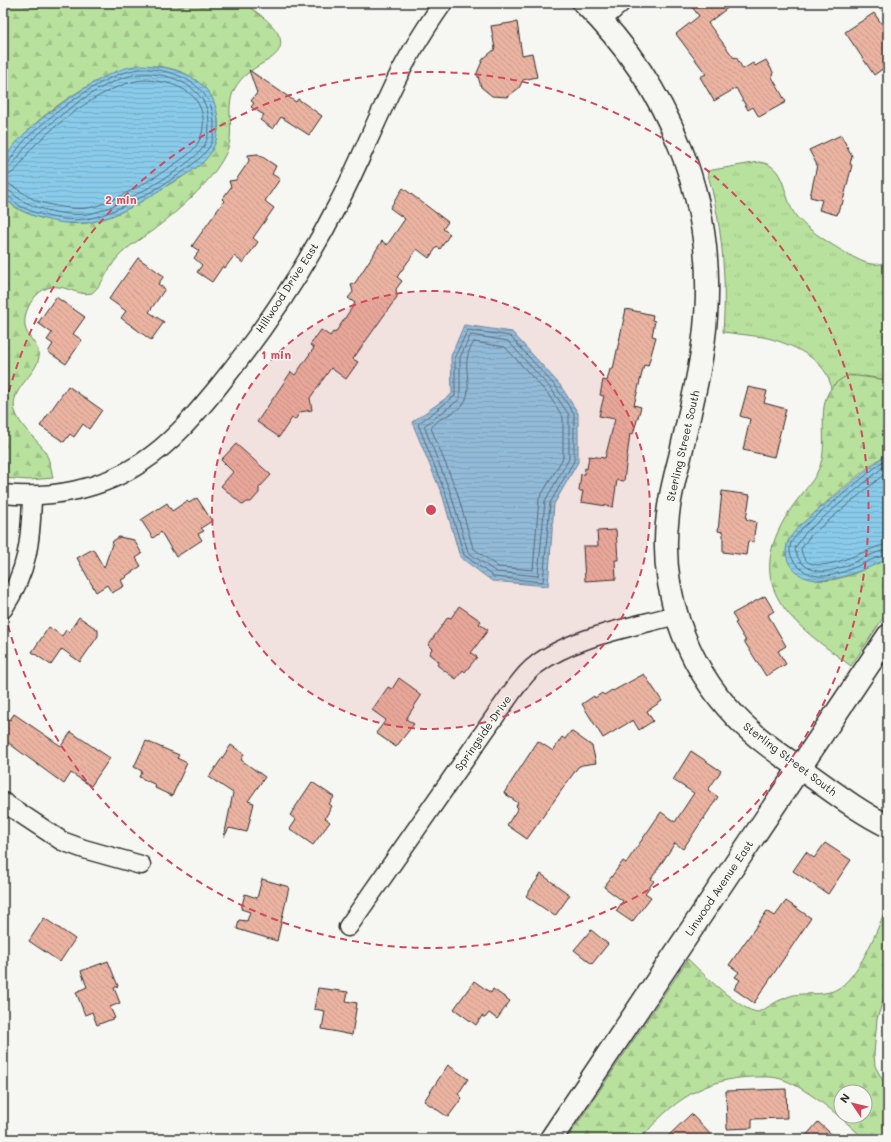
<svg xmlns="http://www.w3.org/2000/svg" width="891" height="1142" viewBox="0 0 891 1142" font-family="Mali,sans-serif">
	<defs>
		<pattern id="grass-tufts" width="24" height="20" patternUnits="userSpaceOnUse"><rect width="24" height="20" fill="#b8e19d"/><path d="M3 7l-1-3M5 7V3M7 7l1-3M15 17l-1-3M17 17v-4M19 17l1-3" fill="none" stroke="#9ec187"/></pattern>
		<pattern id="forest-firs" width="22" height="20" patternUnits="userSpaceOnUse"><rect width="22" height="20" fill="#b8e19d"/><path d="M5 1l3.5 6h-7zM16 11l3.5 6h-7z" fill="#9ec187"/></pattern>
		<pattern id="water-rules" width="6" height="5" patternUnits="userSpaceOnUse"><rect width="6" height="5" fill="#89cbea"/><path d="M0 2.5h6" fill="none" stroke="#76aec9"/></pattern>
		<pattern id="building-back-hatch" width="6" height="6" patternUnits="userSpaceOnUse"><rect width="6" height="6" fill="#ebb3a1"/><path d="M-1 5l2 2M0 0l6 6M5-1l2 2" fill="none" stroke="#ca9a8b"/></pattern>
	</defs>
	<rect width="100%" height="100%" fill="#f6f6f2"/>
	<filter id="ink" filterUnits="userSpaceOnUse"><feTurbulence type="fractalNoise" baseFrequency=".025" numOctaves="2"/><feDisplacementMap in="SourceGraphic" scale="8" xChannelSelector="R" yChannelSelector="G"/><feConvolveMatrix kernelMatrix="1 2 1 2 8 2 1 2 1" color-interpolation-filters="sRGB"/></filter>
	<g filter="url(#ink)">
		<path fill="url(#grass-tufts)" stroke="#728664" d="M 759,162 C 787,165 782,197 796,216 C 805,229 848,256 864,262 C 872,265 880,265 888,262 L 888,380 L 864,376 L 835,385 L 831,389 C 830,360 788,342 763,337 C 750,335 736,334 723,332 C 727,277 722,224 707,171 Z"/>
		<g fill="url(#forest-firs)" stroke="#728664" fill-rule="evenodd">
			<path d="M 3,3 L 244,3 C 259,14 300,39 270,59 C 255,68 242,74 234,90 C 224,111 237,132 225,155 C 211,183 177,212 152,231 C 141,239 128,246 118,257 C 108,268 104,283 92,293 C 76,297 62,281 45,289 C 32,295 21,315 26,330 C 29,339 40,346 39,357 C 36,376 9,389 15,411 C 20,426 32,435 42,447 C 49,457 51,467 53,478 L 29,480 L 3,478 L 3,195 C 11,208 27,214 41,218 C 57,221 76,226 92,222 C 120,216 144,200 168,185 C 173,182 181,179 186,174 C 192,168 197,160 202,153 C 207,147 217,138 218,131 C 220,118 215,107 209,97 C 202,87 197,79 186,74 C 160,62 132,64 107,76 C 71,93 20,128 3,164 Z"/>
			<path d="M 849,375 L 888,380 L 888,453 C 874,461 792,529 788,541 C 785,549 786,560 793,566 C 799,572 807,578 816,580 C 839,584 867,567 888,559 L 888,611 L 851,666 C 793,623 739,588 790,510 C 801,493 818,479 822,459 C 828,428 811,391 849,375 Z"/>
			<path d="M 888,911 L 888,985 L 877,1019 L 874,1054 L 875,1066 L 888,1090 L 888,1139 L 864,1139 C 845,1120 808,1089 784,1080 C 774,1076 763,1077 753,1077 C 705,1078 670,1102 641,1139 L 567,1139 L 688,959 C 701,972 740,1011 758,1012 C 767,1009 775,1001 785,998 C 799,991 815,996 830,992 C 855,986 874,937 883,916 ZM 841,1092 L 865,1092 L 865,1116 L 841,1116 Z"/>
		</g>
		<g fill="url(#water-rules)" stroke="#638b9e">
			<path d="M 141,65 C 177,66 218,80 218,123 C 218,137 215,149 206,159 C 196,170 183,176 171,183 C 146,199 122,215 92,222 C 69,228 17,217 3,195 C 3,186 1,174 3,165 C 9,135 89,82 117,71 C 125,68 132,66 141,65 Z"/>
			<polygon points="464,325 512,332 560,385 578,413 578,462 554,504 548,586 492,581 460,557 443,497 412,422 452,394 451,356"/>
			<path d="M 888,453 L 888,559 C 862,570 806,599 788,561 C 782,546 791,536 800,525 Z"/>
		</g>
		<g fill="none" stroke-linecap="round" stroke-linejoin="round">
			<g stroke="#516b77" stroke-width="1">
				<path d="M 3,165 C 6,165 6,165 8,163 C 15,153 20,145 29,136 C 53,113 107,71 141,69 C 176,68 214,86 214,124 C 214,134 213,143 207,150 C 192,172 118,213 91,218 C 69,223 39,216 20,206 C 14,202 9,195 3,194"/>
				<path d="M 3,170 C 13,169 22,150 29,143 C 54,119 106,76 141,74 C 172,72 209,88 209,123 C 209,131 208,139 204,146 C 192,167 112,211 88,214 C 67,216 42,211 23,201 C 16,198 11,189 3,189"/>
				<path d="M 3,176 C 18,175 23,158 32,148 C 57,123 97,91 132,82 C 142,79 152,80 162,82 C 174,84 189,90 196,100 C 209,119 204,143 186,156 C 165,172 113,204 88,208 C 72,210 54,206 40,202 C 26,198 14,183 3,183"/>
				<polygon points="468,330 510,336 556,387 574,414 574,461 550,503 543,582 494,577 464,555 446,495 418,424 455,396 455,357"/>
				<polygon points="471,335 508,341 552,390 569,415 569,459 545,501 538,576 496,572 468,552 451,494 424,426 460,399 460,358"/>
				<path d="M 474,342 L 505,347 L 548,394 L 563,417 L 563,458 L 539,499 L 533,570 L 498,567 L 473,548 L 457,492 L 431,428 C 437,416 461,414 466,399 C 473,380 459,363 474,342 Z"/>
				<path d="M 888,457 L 802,528 C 799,533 793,538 791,543 C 785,560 805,576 820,576 C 845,577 866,558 888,555"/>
				<path d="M 888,463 L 806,532 L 795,548 C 796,555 798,559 803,564 C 827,586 863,552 888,550"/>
				<path d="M 888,471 L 810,536 L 801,549 C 806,587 870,545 888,544"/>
			</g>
		</g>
		<g fill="url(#building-back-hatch)" stroke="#2b2b2b">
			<polygon points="689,3 734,3 708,23 734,58 736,57 743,69 753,63 755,66 766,60 773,72 772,77 786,102 759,117 753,107 748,110 736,88 714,101 700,77 706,74 676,34 699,16"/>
			<polygon points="874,13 888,33 888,65 874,75 845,32"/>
			<polygon points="517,22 522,55 532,53 537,77 523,80 519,88 507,97 492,96 481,87 477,73 483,59 495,49 491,26"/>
			<polygon points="249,70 296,102 298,99 322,116 309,135 281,117 273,129 260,120 264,115 251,107 254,103 251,101 257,93"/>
			<polygon points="841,135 852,156 850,164 852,165 842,205 840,205 837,215 819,210 822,200 810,197 817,165 809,150"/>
			<polygon points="258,154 276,166 272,174 280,179 265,201 274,208 253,238 258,242 243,263 234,256 225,268 223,266 212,282 197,272 202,265 194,258 199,251 192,246 224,201 222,199 231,187 229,181 236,180 249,161 248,155"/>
			<polygon points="403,188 448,222 443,229 450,234 440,249 437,247 429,258 417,249 397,277 402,281 396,289 397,297 353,359 358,362 346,379 331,368 310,398 312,410 300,412 295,420 292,418 279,437 257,422 291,372 295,375 314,348 310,345 321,330 330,336 333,332 335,333 355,303 348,298 353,292 351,284 355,283 382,241 387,245 405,219 390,208"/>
			<polygon points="138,258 164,276 158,284 165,289 149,312 164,322 151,340 121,318 126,311 109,299"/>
			<polygon points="56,297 85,317 73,334 82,340 66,364 48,352 53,344 47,340 52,333 38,323"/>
			<polygon points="626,309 653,315 652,320 655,321 652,336 656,337 648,366 644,365 634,405 641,407 633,434 630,433 624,481 617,480 613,507 581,502 583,491 579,491 581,474 584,475 585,468 587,469 589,456 605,458 615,419 599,416 604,396 600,395 603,380 607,381 610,369 613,369"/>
			<polygon points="68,386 102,410 89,429 83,424 74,437 70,434 64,442 40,426"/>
			<polygon points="748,387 767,391 764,403 786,409 774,457 743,450 750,419 740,416"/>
			<polygon points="236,444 271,475 259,488 259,493 251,502 247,502 243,505 221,486 233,472 221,460"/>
			<polygon points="722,491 750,495 746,519 756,522 753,542 748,541 746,555 723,552 723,532 718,531"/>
			<polygon points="197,498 212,521 201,528 204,531 198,534 202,540 176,557 161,532 153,538 141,520 167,503 172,511 187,501 189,503"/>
			<polygon points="616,530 618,560 615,560 616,579 585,581 583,546 598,546 597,531"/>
			<polygon points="119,537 134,540 142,554 136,558 141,566 126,576 127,577 121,580 124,586 112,593 107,585 96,592 77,558 93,549 104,568 113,541"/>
			<polygon points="765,596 774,611 768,615 786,646 778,651 786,664 766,676 744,641 746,641 735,623 737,622 732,614"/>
			<polygon points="459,606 481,621 479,624 488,630 471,653 477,657 465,672 463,670 456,679 437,665 439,662 429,654 432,649 428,645 448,617 451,618"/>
			<polygon points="79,617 98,630 98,636 80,662 62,649 51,665 32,652 49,627 62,636 66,630 69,632"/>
			<polygon points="644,674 662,701 647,711 653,721 639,730 633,720 603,738 582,704 594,696 595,698 602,693 604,695 612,690 613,691"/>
			<polygon points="399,678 417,691 416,692 421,696 406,719 414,724 396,747 376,733 386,720 372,710 388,687 392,689"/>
			<polygon points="14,714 61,746 71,732 110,758 91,786 71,773 64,784 3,739 3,715 10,720"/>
			<polygon points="571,731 592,746 596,763 582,765 578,767 527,839 507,825 518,808 516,806 518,803 504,793 538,741 553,751 562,737 565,739"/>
			<polygon points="146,741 179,755 177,758 187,763 172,796 155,788 156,785 139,777 142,771 134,767"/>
			<polygon points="231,745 244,754 241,760 265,777 248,801 254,803 247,832 229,828 224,837 233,793 209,777"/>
			<polygon points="691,751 721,771 708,790 718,797 683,849 675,843 651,879 654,881 645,893 651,897 632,922 616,911 623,901 604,887 623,861 626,863 661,812 675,822 694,793 673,780"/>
			<polygon points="312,782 334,797 329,804 332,806 325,818 330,822 313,845 290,829 296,820 290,815"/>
			<polygon points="825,843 851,860 828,894 793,871 806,852 814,858"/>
			<polygon points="541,874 570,895 555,916 526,896"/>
			<polygon points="262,879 289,887 277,941 237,929 239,920 247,921 250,912 241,909 245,894 257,898"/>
			<polygon points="786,901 811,918 754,1003 734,989 740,980 735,977 739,972 729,965 767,911 775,916"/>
			<polygon points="44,918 75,939 60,962 29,941"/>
			<polygon points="591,930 608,944 592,964 574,950"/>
			<polygon points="108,961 118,986 114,988 120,1003 110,1007 115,1018 97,1025 92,1012 85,1015 76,992 87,987 81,971"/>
			<polygon points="474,981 491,993 493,989 510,1001 497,1019 489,1013 485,1018 482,1016 476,1025 454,1009"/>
			<polygon points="318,988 348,992 346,1001 357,1003 352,1035 322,1029 325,1011 314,1009"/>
			<polygon points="448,1065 468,1079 458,1094 462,1098 448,1117 424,1101"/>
			<polygon points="786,1089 787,1118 752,1119 752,1128 727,1129 726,1091"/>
			<polygon points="691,1114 715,1139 665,1139"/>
			<polygon points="818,1122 837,1139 803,1139"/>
		</g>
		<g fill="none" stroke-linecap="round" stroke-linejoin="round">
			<g stroke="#2b2b2b" stroke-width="21">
				<g id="minor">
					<polyline points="602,20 621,3"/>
					<path d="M 3,494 C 51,499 100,490 141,463 C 172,443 195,415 218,387 C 264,330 306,268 339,202 C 357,168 371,132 388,97 C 403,64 422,33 443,3"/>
					<path d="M 3,609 C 28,571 31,540 32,496"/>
					<polyline points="3,802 62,841 84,849 141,865"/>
					<path d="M 348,927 L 512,692 C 519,683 526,672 536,665 C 572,637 633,627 676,615"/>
				</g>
			</g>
			<g stroke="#2b2b2b" stroke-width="25">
				<g id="tertiary">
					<path d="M 584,3 C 668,85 715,199 706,316 C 703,364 690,410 680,457 C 675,476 670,495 668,514 C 658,587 685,664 736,717 C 758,740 785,758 811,776 C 836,794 861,813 888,826"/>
					<polyline points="551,1139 888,636"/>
				</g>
			</g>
			<use href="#minor" stroke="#f6f6f2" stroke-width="18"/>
			<use href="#tertiary" stroke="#f6f6f2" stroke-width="22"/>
		</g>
	</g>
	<circle cx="431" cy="510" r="219" fill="#d1495b" fill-opacity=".12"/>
	<g fill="none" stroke="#d1495b" stroke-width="2" stroke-dasharray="7 5">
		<circle cx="431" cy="510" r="219"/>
		<path d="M3 415A438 438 0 1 1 3 605"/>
	</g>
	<g text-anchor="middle" stroke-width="3" stroke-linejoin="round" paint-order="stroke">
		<g font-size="11" fill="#2b2b2b" stroke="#f6f6f2">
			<text transform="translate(287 288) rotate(-57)" y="4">Hillwood Drive East</text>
			<text transform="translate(683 446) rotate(-77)" y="4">Sterling Street South</text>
			<text transform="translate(483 733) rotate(-55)" y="4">Springside Drive</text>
			<text transform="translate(790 759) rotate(37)" y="4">Sterling Street South</text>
			<text transform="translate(719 888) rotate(-56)" y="4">Linwood Avenue East</text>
		</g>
	</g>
	<circle cx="431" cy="510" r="6" fill="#d1495b" stroke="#f6f6f2" stroke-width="2"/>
	<g font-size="12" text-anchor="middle" font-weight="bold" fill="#d1495b" stroke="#f6f6f2" stroke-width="3" stroke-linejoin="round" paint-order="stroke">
		<text x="121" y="204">2 min</text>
		<text x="276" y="359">1 min</text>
	</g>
	<rect width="891" height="1142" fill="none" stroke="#f6f6f2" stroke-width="16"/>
	<rect x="8" y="8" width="875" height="1126" fill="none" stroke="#2b2b2b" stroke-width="1.5" filter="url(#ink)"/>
	<g transform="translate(853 1104) rotate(305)"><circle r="19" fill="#f6f6f2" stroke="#a5a5a2"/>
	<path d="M0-3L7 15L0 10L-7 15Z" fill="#d1495b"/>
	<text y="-6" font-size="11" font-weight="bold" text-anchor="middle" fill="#2b2b2b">N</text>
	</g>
</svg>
